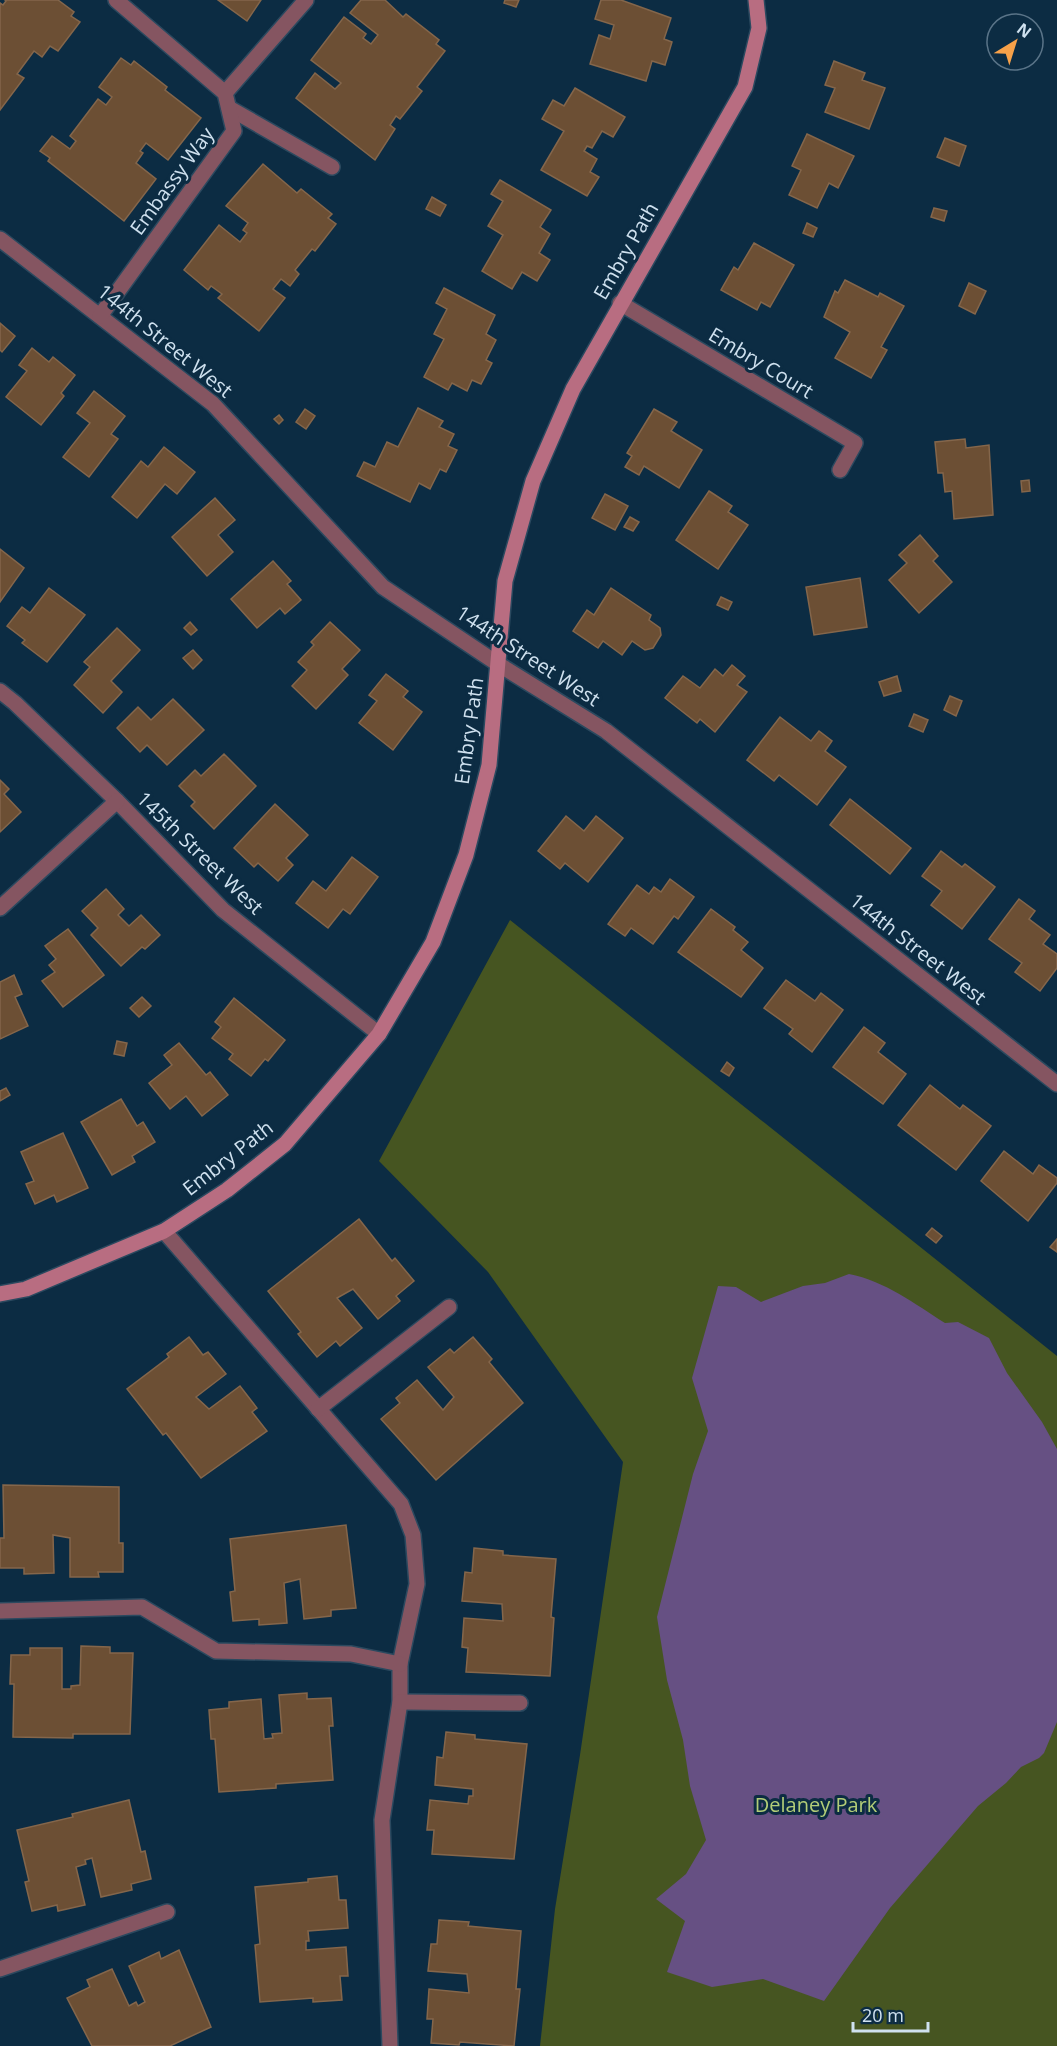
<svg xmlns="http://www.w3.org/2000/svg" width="1057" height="2046" viewBox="0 0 1057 2046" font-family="'Open Sans',sans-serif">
	<rect width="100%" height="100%" fill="#0c2c43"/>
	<polygon fill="#465521" points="510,920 1057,1356 1057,2046 540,2046 555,1909 580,1755 623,1462 488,1272 379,1161"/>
	<path fill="#665083" d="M 849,1274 C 885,1281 915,1304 945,1323 L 958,1322 L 989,1338 L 1007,1373 L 1042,1422 L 1057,1449 L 1057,1722 L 1044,1753 L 1039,1758 L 1021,1767 L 1006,1783 L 978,1806 L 890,1908 L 824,2001 L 763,1979 L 712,1987 L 667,1972 L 685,1921 L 656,1899 L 686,1874 L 706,1840 L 690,1786 L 683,1740 L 667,1680 L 657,1617 L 693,1474 L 708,1431 L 692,1378 L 718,1286 L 736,1287 L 761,1302 L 803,1286 L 825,1283 Z"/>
	<g fill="#6c4f34" stroke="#84664b" stroke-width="1.5">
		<polygon points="5,0 58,0 74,12 71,16 80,22 58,51 50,46 42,57 34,51 17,74 24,78 0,110 0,3 3,5 6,1"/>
		<polygon points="218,0 261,0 247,21"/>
		<polygon points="361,0 385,0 403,17 406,14 439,40 436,44 445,51 417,87 422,91 400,119 396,116 390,125 395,129 375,160 296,98 315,73 335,89 341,83 311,60 344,17 366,34 363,38 371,44 378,35 350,13"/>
		<polygon points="505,0 519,0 516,7 504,3"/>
		<polygon points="601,0 621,0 671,18 664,39 672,42 665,65 652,61 646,81 590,64 599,35 610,39 614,25 595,19"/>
		<polygon points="121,58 131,65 134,61 167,87 165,90 201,118 168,160 146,143 140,151 143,153 136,163 156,179 124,221 48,161 50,158 40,151 52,136 70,149 76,141 70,136 98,99 106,105 112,97 99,87"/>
		<polygon points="834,61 865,73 862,80 885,88 869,129 825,112 835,88 825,85"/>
		<polygon points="575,88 625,117 613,137 602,131 592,148 587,146 584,151 597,159 590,172 599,177 587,196 541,170 564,131 542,119 553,100 564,106"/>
		<polygon points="807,134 854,156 838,188 829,183 817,208 789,195 801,170 792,166"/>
		<polygon points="945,138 966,146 959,166 937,157"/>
		<polygon points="263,164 297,193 301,189 332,214 328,218 336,224 315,251 312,249 295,270 299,274 290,286 281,279 273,289 285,298 259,331 218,298 222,294 211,286 208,290 184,270 219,225 240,242 247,233 243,230 248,223 226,206"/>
		<polygon points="500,180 551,210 540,227 550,234 539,253 550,260 537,281 522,272 512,289 482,271 503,235 488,226 503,201 491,194"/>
		<polygon points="432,197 446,205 440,216 426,209"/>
		<polygon points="934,208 947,211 944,221 931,217"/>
		<polygon points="807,223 817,228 813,237 803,233"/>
		<polygon points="754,243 794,265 770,307 761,302 757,310 721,290 734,267 738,270"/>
		<polygon points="845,280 878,297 880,293 904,306 881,347 887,350 871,378 835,358 850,332 824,317 835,291 838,293"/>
		<polygon points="969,283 986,291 975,314 959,306"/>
		<polygon points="444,288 495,315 486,334 496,340 486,360 492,363 481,384 472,380 467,391 452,383 448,390 424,377 444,339 434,334 447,309 436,303"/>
		<polygon points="0,323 15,336 2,352 0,350"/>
		<polygon points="32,348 49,362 53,357 75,375 61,393 64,396 41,425 6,397 27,371 19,365"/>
		<polygon points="94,391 125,416 111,434 118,439 89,477 63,457 90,423 77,413"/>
		<polygon points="418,408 443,421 439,427 454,434 448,446 457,450 446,472 440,469 430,489 419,483 410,502 357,476 364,462 375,467 387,442 398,447"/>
		<polygon points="305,409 315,416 306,429 296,422"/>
		<polygon points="654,409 677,422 671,431 702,450 679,488 644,466 639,475 625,467 632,456 627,453"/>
		<polygon points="279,415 283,420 279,424 274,419"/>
		<polygon points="965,439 966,448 989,445 993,515 954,519 952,491 945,492 943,473 938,473 935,442"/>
		<polygon points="164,447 195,472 177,494 165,484 137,518 112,497 141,461 148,467"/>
		<polygon points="1029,480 1030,491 1022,492 1021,481"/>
		<polygon points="709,491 732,506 728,512 748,525 718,569 676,540"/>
		<polygon points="605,494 628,506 615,530 592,518"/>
		<polygon points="215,498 235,520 218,535 233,552 207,576 172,537"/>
		<polygon points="630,517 639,522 633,531 624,527"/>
		<polygon points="920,535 938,556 933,561 952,582 919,613 889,580 907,563 899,555"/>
		<polygon points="0,549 24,568 0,602"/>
		<polygon points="273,561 291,581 287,584 301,600 285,614 280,608 257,628 231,599"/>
		<polygon points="860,578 867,627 814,635 806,587"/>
		<polygon points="49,588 85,615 47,662 22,643 25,640 7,626 22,607 30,613"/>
		<polygon points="611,588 651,615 649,620 660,628 661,635 653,648 645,650 632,641 622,655 603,641 598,648 573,631 587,610 594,615"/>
		<polygon points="721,597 732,602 728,610 717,605"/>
		<polygon points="190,622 197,630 191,635 184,628"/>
		<polygon points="330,622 360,650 342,669 348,675 316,709 292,686 307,670 298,662 314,645 311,642"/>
		<polygon points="117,628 140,650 111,681 122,692 103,713 74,685 90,667 84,662"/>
		<polygon points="193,650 202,660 193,669 183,658"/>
		<polygon points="732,665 745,676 737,685 747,692 715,732 700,719 697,723 665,698 683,676 700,688 715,669 723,676"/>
		<polygon points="386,674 408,691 403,697 422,712 393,750 359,723 377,701 369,695"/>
		<polygon points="897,676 901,691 884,696 879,682"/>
		<polygon points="950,696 962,701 956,716 944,710"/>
		<polygon points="173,699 204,730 167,765 147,745 140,752 117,728 138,707 151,720"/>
		<polygon points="914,714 928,720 923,732 909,726"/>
		<polygon points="780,717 811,741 819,731 832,741 825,751 846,767 817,805 779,775 774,781 747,760"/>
		<polygon points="224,754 256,786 214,829 191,806 195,802 179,786 195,770 201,776"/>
		<polygon points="0,780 9,789 4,794 21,812 0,832"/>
		<polygon points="850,799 911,848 890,874 830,825"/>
		<polygon points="275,804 308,835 286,858 293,865 278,881 258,863 254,867 234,848"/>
		<polygon points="566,816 584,831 596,816 623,838 588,882 565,863 560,869 538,851"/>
		<polygon points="941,851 962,867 965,864 995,887 962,929 931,905 942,891 922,876"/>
		<polygon points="352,857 378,877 350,914 343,909 328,928 296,903 313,881 326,891"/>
		<polygon points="670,879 694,897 678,919 674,916 653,944 631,928 625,936 608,924 637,885 649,894 654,887 661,892"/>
		<polygon points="106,889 124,909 118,915 129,926 141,915 160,935 145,949 142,947 121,966 91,935 98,928 82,911"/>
		<polygon points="1019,899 1035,911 1029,919 1050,935 1043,944 1057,954 1057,968 1040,991 1015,972 1022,963 989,939"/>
		<polygon points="711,909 735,927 733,930 748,942 741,950 763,968 741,997 678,952"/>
		<polygon points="68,929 104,975 63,1007 42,981 55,972 49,965 56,959 45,946"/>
		<polygon points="14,975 22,994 15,997 28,1026 0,1039 0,982"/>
		<polygon points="786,980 815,1001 821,993 843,1010 812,1052 789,1034 793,1029 764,1008"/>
		<polygon points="142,997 151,1006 139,1017 130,1008"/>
		<polygon points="234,998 285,1040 268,1061 265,1059 251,1076 229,1059 233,1054 212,1038 221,1027 215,1022"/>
		<polygon points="864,1027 885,1043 878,1052 906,1074 883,1104 833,1067"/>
		<polygon points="117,1041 127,1043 124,1056 114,1054"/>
		<polygon points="179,1043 206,1075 210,1072 228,1095 202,1116 186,1096 170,1109 149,1083 172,1065 164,1055"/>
		<polygon points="727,1062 734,1068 729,1076 721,1071"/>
		<polygon points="930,1085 960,1109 963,1105 991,1126 956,1170 898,1125"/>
		<polygon points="6,1088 10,1095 0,1101 0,1091"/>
		<polygon points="121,1099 137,1126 143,1122 155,1142 132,1156 135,1162 112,1175 81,1122"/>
		<polygon points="63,1133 88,1188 57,1202 54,1195 35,1204 26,1184 34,1181 21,1152"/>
		<polygon points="1004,1151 1033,1174 1039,1165 1057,1178 1057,1183 1028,1221 981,1181"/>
		<polygon points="359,1219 392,1261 395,1258 414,1281 396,1296 400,1301 378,1319 353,1289 337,1298 362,1328 340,1346 336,1341 317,1357 298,1334 301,1332 268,1291"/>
		<polygon points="932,1228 942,1236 936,1243 926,1235"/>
		<polygon points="1057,1239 1057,1252 1050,1247"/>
		<polygon points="189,1337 203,1355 208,1352 226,1374 196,1397 209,1409 240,1386 257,1408 252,1412 267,1431 201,1478 166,1433 163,1435 127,1389 169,1357 167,1354"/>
		<polygon points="473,1337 492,1359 489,1362 523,1403 436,1480 381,1419 400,1403 396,1398 417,1380 443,1410 454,1397 428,1367 450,1349 454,1353"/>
		<polygon points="3,1485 119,1487 119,1543 123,1543 123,1572 98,1572 99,1577 70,1577 70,1538 53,1535 54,1573 24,1574 24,1568 0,1568 0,1538 4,1538"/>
		<polygon points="346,1525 356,1608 331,1610 331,1616 304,1619 300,1579 284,1583 287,1623 259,1625 259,1619 233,1621 230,1592 235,1591 230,1539"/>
		<polygon points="474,1548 503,1551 503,1555 556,1559 551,1617 554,1618 550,1676 466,1672 468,1648 462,1647 464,1618 503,1621 502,1604 462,1601 465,1572 472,1573"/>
		<polygon points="81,1646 110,1647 110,1653 133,1653 130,1734 73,1734 73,1738 13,1737 14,1684 10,1684 11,1655 30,1655 30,1648 62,1648 62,1689 71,1689 71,1686 80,1685"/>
		<polygon points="307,1693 307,1699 331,1698 333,1726 329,1726 333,1780 276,1784 276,1788 219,1792 215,1739 211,1739 209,1710 229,1708 229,1702 261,1699 264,1739 273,1738 272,1734 282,1733 279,1695"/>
		<polygon points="446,1732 475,1735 475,1739 527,1744 514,1859 432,1854 434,1830 427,1830 430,1800 468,1804 469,1796 473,1796 473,1789 435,1785 437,1757 443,1758"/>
		<polygon points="129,1800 141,1852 145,1851 151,1879 131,1884 132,1890 101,1897 92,1858 85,1860 86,1864 76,1867 85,1905 58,1911 57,1905 32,1911 25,1882 29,1881 17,1830 73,1817 72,1814"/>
		<polygon points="337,1876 339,1900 346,1900 348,1928 308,1931 309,1941 306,1941 306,1950 346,1947 348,1976 340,1976 342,2000 313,2002 313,1998 260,2002 255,1945 260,1944 255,1887 308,1882 308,1879"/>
		<polygon points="439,1920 469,1922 468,1926 521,1931 516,1989 520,1989 514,2046 460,2042 459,2045 431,2043 433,2019 427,2019 429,1989 469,1993 467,1974 428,1971 431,1944 437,1944"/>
		<polygon points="179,1950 211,2027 170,2046 92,2046 67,1998 90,1987 87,1980 112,1969 129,2006 136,2002 138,2006 145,2002 129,1966 159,1952 161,1959"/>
	</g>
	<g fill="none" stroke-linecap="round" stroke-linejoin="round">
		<g stroke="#2b495f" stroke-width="18">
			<g id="lane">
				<polyline points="225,93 306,0"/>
				<polyline points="229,108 332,167"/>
				<polyline points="164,1231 401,1504 413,1535 417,1584 400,1664 400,1702 382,1820 390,2046"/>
				<polyline points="318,1409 449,1307"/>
				<polyline points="0,1611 142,1607 216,1651 351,1654 400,1664"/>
				<polyline points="400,1702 520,1703"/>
				<polyline points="0,1969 167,1912"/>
			</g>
		</g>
		<g stroke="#2b495f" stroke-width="18">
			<g id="street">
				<polyline points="0,239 213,404 383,587 498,664 606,731 1057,1084"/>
				<polyline points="620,303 855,443 840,470"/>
				<polyline points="100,316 234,131 225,93 116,0"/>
				<polyline points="0,691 15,703 117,801 223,910 379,1034"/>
				<polyline points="0,908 117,801"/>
			</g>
		</g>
		<g stroke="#2b495f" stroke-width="18">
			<polyline id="secondary" points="0,1294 26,1289 164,1231 227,1190 285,1144 379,1034 433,942 466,855 489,765 505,581 533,481 573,389 745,87 759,28 756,0"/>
		</g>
		<use href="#lane" stroke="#855561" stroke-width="15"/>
		<use href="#street" stroke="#855561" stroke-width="15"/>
		<use href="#secondary" stroke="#b86d81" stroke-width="15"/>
	</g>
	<g text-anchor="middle" stroke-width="6" stroke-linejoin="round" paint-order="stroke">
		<g font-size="20" fill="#cfe1ef" stroke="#0c2c43">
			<text transform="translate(172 181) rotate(-54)" y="7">Embassy Way</text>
			<text transform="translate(626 251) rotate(-60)" y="7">Embry Path</text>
			<text transform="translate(165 341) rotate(39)" y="7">144th Street West</text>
			<text transform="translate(761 363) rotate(31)" y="7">Embry Court</text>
			<text transform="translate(528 656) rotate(33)" y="7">144th Street West</text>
			<text transform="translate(469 731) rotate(-82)" y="7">Embry Path</text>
			<text transform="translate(200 853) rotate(44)" y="7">145th Street West</text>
			<text transform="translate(918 949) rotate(38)" y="7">144th Street West</text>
			<text transform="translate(228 1158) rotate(-38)" y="7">Embry Path</text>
		</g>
		<g font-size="20" fill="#b2cd78" stroke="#0c2c43">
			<text x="816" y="1812">Delaney Park</text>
		</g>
	</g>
	<g transform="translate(1015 42) rotate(38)"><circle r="28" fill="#0c2c43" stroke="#5a7488" stroke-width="1.5"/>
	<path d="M0-4.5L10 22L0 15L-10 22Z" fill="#f7a149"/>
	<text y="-9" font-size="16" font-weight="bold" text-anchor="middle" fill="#cfe1ef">N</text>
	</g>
	<path d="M853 2022v9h75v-9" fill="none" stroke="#cfe1ef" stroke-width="3"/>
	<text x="862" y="2022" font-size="18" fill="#cfe1ef" stroke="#0c2c43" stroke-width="4.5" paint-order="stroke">20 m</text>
</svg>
